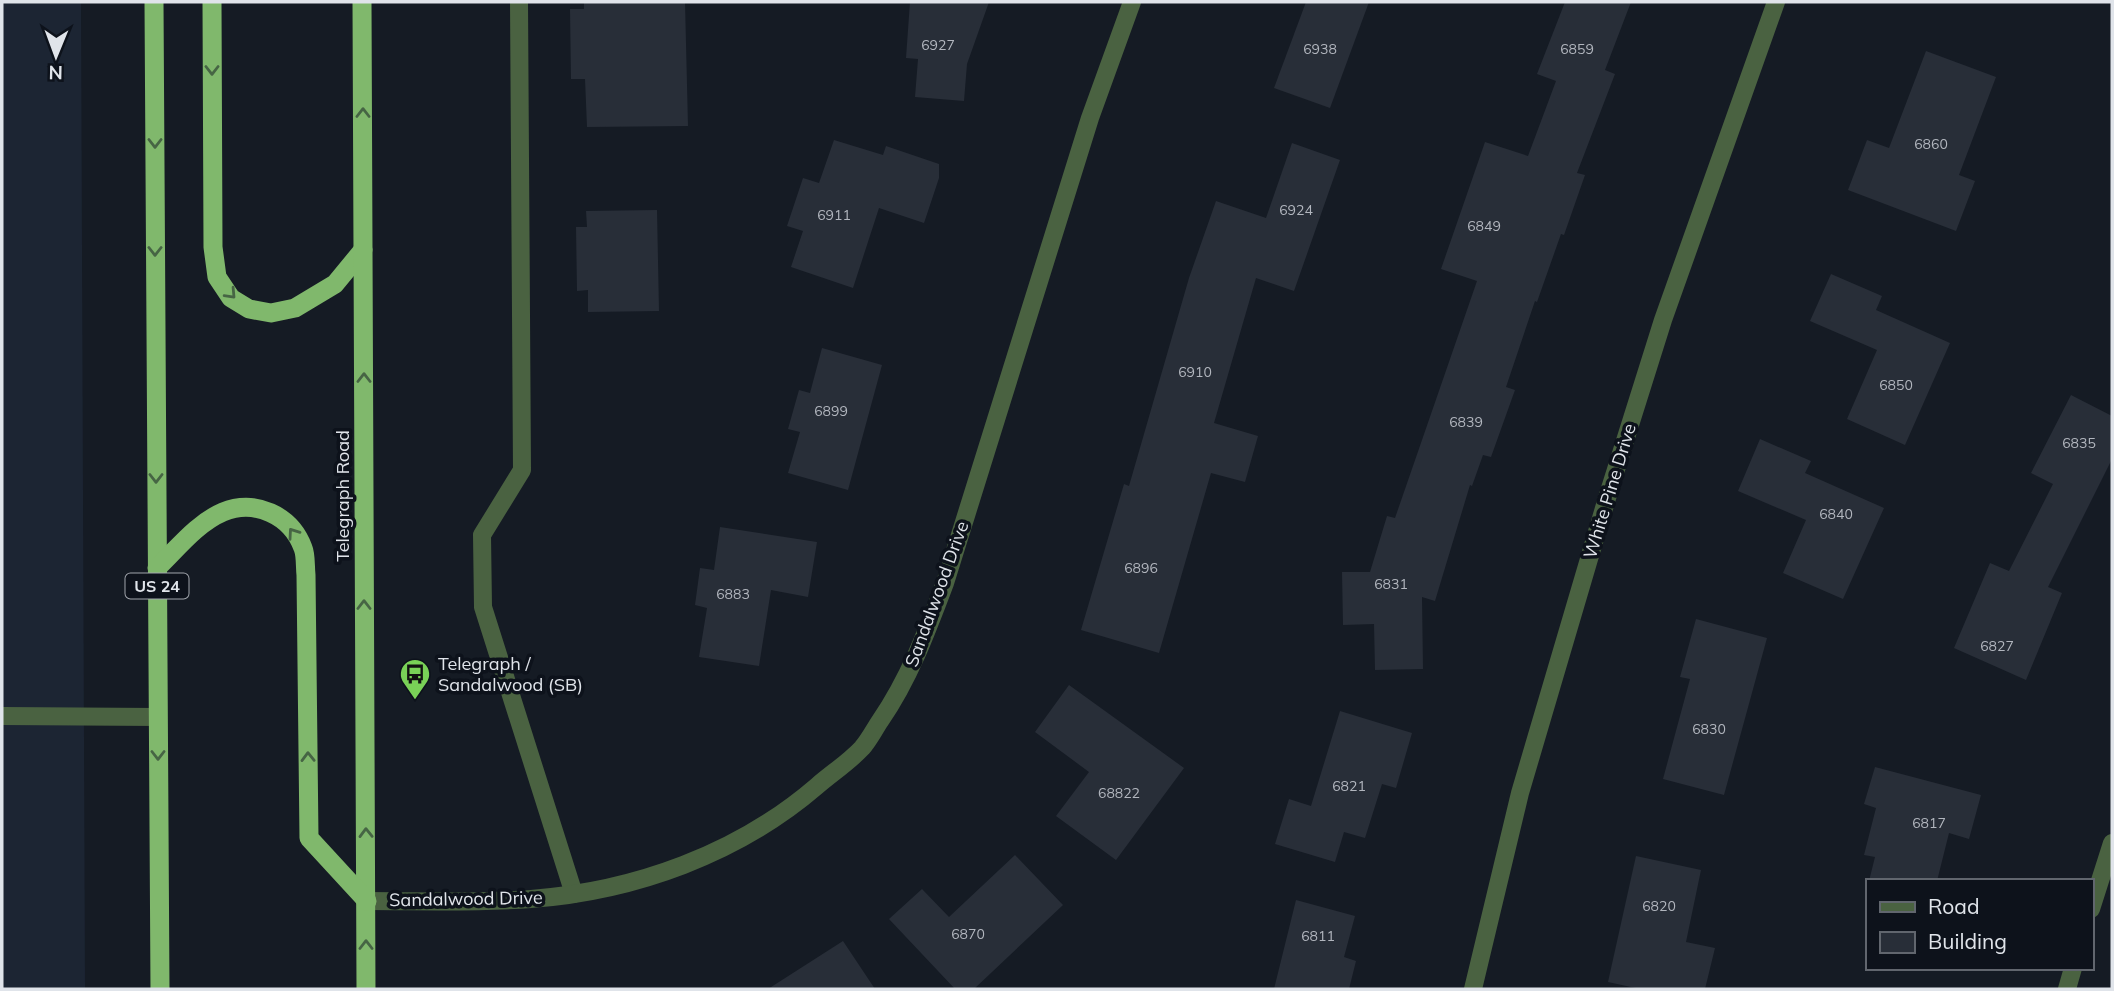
<svg xmlns="http://www.w3.org/2000/svg" width="2114" height="991" viewBox="0 0 2114 991" font-family="Mulish,sans-serif">
	<rect width="100%" height="100%" fill="#151b24"/>
	<polygon fill="#1c2533" points="2,2 81,2 85,989 2,989"/>
	<g fill="#282e38">
		<polygon points="584,2 685,2 688,126 587,127 585,79 571,79 570,9 584,9"/>
		<polygon points="910,2 989,2 967,64 964,101 915,97 918,59 906,58"/>
		<polygon points="1306,2 1369,2 1330,108 1274,88"/>
		<polygon points="1565,2 1631,2 1605,70 1615,74 1577,173 1585,175 1564,235 1561,234 1537,302 1535,301 1506,387 1515,390 1491,457 1483,455 1472,486 1470,485 1435,601 1422,597 1423,669 1375,670 1374,624 1343,625 1342,572 1370,572 1387,516 1395,518 1477,281 1441,269 1485,142 1528,156 1556,81 1537,74"/>
		<polygon points="1926,51 1996,77 1959,175 1975,181 1956,231 1848,190 1867,140 1889,148"/>
		<polygon points="834,140 883,155 886,146 939,164 939,178 924,223 879,208 853,288 791,267 803,231 787,226 803,178 819,183"/>
		<polygon points="1292,143 1340,160 1294,291 1256,278 1214,423 1258,436 1245,482 1211,473 1159,653 1081,630 1124,484 1129,486 1189,278 1216,201 1266,218"/>
		<polygon points="657,210 659,311 588,312 588,290 577,291 576,227 587,227 586,211"/>
		<polygon points="1831,274 1882,296 1876,310 1950,343 1905,445 1847,419 1877,350 1810,321"/>
		<polygon points="822,348 882,365 848,490 788,473 800,432 788,429 799,390 810,393"/>
		<polygon points="2071,395 2112,416 2112,459 2048,587 2062,593 2026,680 1954,648 1990,563 2009,571 2053,484 2031,473"/>
		<polygon points="1760,439 1811,461 1805,473 1884,508 1843,599 1783,573 1806,520 1738,491"/>
		<polygon points="720,527 817,542 808,597 771,590 759,666 699,657 707,608 695,605 700,568 714,570"/>
		<polygon points="1696,619 1767,638 1724,795 1663,779 1690,679 1680,677"/>
		<polygon points="1069,685 1184,768 1116,860 1056,816 1089,772 1035,732"/>
		<polygon points="1340,711 1412,733 1396,788 1382,784 1365,838 1344,832 1335,862 1275,844 1289,799 1311,806"/>
		<polygon points="1875,767 1981,795 1969,839 1949,833 1937,881 1869,881 1875,857 1864,855 1876,808 1864,804"/>
		<polygon points="1015,855 1063,905 974,989 955,989 889,919 922,889 949,917"/>
		<polygon points="1636,856 1701,870 1686,942 1715,948 1705,989 1640,989 1608,982"/>
		<polygon points="1296,900 1355,916 1344,957 1356,961 1349,989 1274,989"/>
		<polygon points="843,941 875,989 768,989"/>
	</g>
	<g fill="none" stroke-linecap="round" stroke-linejoin="round">
		<g stroke="#4a6241" stroke-width="18">
			<polyline points="519,2 522,470 482,535 483,607 574,894"/>
			<polyline points="2,716 158,717"/>
		</g>
		<g stroke="#4a6241" stroke-width="18">
			<path d="M 367,901 C 421,901 477,903 531,899 C 635,891 738,854 817,786 C 832,773 849,762 862,748 C 869,740 874,730 880,721 C 909,679 927,631 945,583 L 1090,118 L 1132,2"/>
			<polyline points="2091,909 2112,843"/>
			<polyline points="1473,989 1520,793 1607,498 1663,320 1776,2"/>
			<polyline points="2067,989 2073,968"/>
		</g>
		<g stroke="#80b86c" stroke-width="19">
			<polyline points="154,2 160,989"/>
			<polyline points="212,2 213,247 217,277 231,298 249,309 271,313 295,308 335,284 363,250"/>
			<polyline points="362,2 366,989"/>
			<path d="M 157,568 C 177,549 197,523 223,512 C 255,499 291,515 303,548 C 306,555 305,566 306,575 L 309,838 L 367,901"/>
		</g>
	</g>
	<defs><path id="oneway-chevron" d="M-2-3.5L2.5 0L-2 3.5" fill="none" stroke-width="1.6" stroke-linecap="round" stroke-linejoin="round" transform="scale(1.75)"/></defs>
	<g stroke="#466544">
		<use href="#oneway-chevron" transform="translate(212 70) rotate(90)"/>
		<use href="#oneway-chevron" transform="translate(363 113) rotate(-90)"/>
		<use href="#oneway-chevron" transform="translate(155 143) rotate(90)"/>
		<use href="#oneway-chevron" transform="translate(155 251) rotate(90)"/>
		<use href="#oneway-chevron" transform="translate(231 294) rotate(47)"/>
		<use href="#oneway-chevron" transform="translate(364 378) rotate(-90)"/>
		<use href="#oneway-chevron" transform="translate(156 478) rotate(90)"/>
		<use href="#oneway-chevron" transform="translate(293 533) rotate(-125)"/>
		<use href="#oneway-chevron" transform="translate(364 605) rotate(-90)"/>
		<use href="#oneway-chevron" transform="translate(158 755) rotate(90)"/>
		<use href="#oneway-chevron" transform="translate(308 757) rotate(-91)"/>
		<use href="#oneway-chevron" transform="translate(366 833) rotate(-91)"/>
		<use href="#oneway-chevron" transform="translate(366 945) rotate(-90)"/>
	</g>
	<defs>
		<g id="bus-pin" transform="scale(1.575)"><path d="M0 17L-7.5 6A9.5 9.5 0 1 1 7.5 6Z" fill="#79d157" stroke="#0d121b"/><path d="M-5-6H5V4H4V6H2V4H-2V6H-4V4H-5ZM-3.5-4V0h7V-4ZM-3.5 1.2v1.5H-2V1.2ZM2 1.2v1.5H3.5V1.2Z" fill="#111"/></g>
	</defs>
	<g fill-rule="evenodd">
		<use href="#bus-pin" x="415" y="674"/>
	</g>
	<g text-anchor="middle" stroke-width="7" stroke-linejoin="round" paint-order="stroke">
		<g font-size="14" fill="#b2b6be">
			<text x="938" y="50">6927</text>
			<text x="1320" y="54">6938</text>
			<text x="1577" y="54">6859</text>
			<text x="1931" y="149">6860</text>
			<text x="1296" y="215">6924</text>
			<text x="834" y="220">6911</text>
			<text x="1484" y="231">6849</text>
			<text x="1195" y="377">6910</text>
			<text x="1896" y="390">6850</text>
			<text x="831" y="416">6899</text>
			<text x="1466" y="427">6839</text>
			<text x="2079" y="448">6835</text>
			<text x="1836" y="519">6840</text>
			<text x="1141" y="573">6896</text>
			<text x="1391" y="589">6831</text>
			<text x="733" y="599">6883</text>
			<text x="1997" y="651">6827</text>
			<text x="1709" y="734">6830</text>
			<text x="1349" y="791">6821</text>
			<text x="1119" y="798">68822</text>
			<text x="1929" y="828">6817</text>
			<text x="1659" y="911">6820</text>
			<text x="968" y="939">6870</text>
			<text x="1318" y="941">6811</text>
		</g>
		<rect fill="#0d121b" stroke="#a1a5ac" stroke-width="2" x="125.5" y="573.5" width="63" height="25" rx="5"/>
		<g font-size="16" font-weight="bold" fill="#e0e4ea">
			<text x="157" y="592">US 24</text>
		</g>
		<g font-size="18" fill="#e0e4ea" stroke="#0d121b">
			<text transform="translate(1610 491) rotate(-73)" y="6">White Pine Drive</text>
			<text transform="translate(343 496) rotate(-90)" y="6">Telegraph Road</text>
			<text transform="translate(937 594) rotate(-70)" y="6">Sandalwood Drive</text>
			<text transform="translate(466 899) rotate(-1)" y="6">Sandalwood Drive</text>
		</g>
		<g font-size="18" fill="#e0e4ea" stroke="#0d121b" text-anchor="start">
			<text x="438" y="670">Telegraph /<tspan x="438" dy="21">Sandalwood (SB)</tspan></text>
		</g>
	</g>
	<rect width="2114" height="991" fill="none" stroke="#e0e4ea" stroke-width="7"/>
	<rect x="1866" y="879" width="228" height="91" fill="#0d121b" stroke="#61666e" stroke-width="2"/>
	<rect x="1880" y="902" width="35" height="10" fill="#4a6241" stroke="#61666e" stroke-width="2"/>
	<text x="1928" y="914" font-size="21" fill="#e0e4ea">Road</text>
	<rect x="1880" y="932" width="35" height="21" fill="#282e38" stroke="#61666e" stroke-width="2"/>
	<text x="1928" y="949" font-size="21" fill="#e0e4ea">Building</text>
	<g transform="translate(56 56) rotate(181)" stroke="#0d121b" stroke-width="5" paint-order="stroke">
	<path d="M0-5L12 26L0 18L-12 26Z" fill="#e0e4ea"/>
	<text y="-10" font-size="19" font-weight="bold" text-anchor="middle" fill="#e0e4ea">N</text>
	</g>
</svg>
